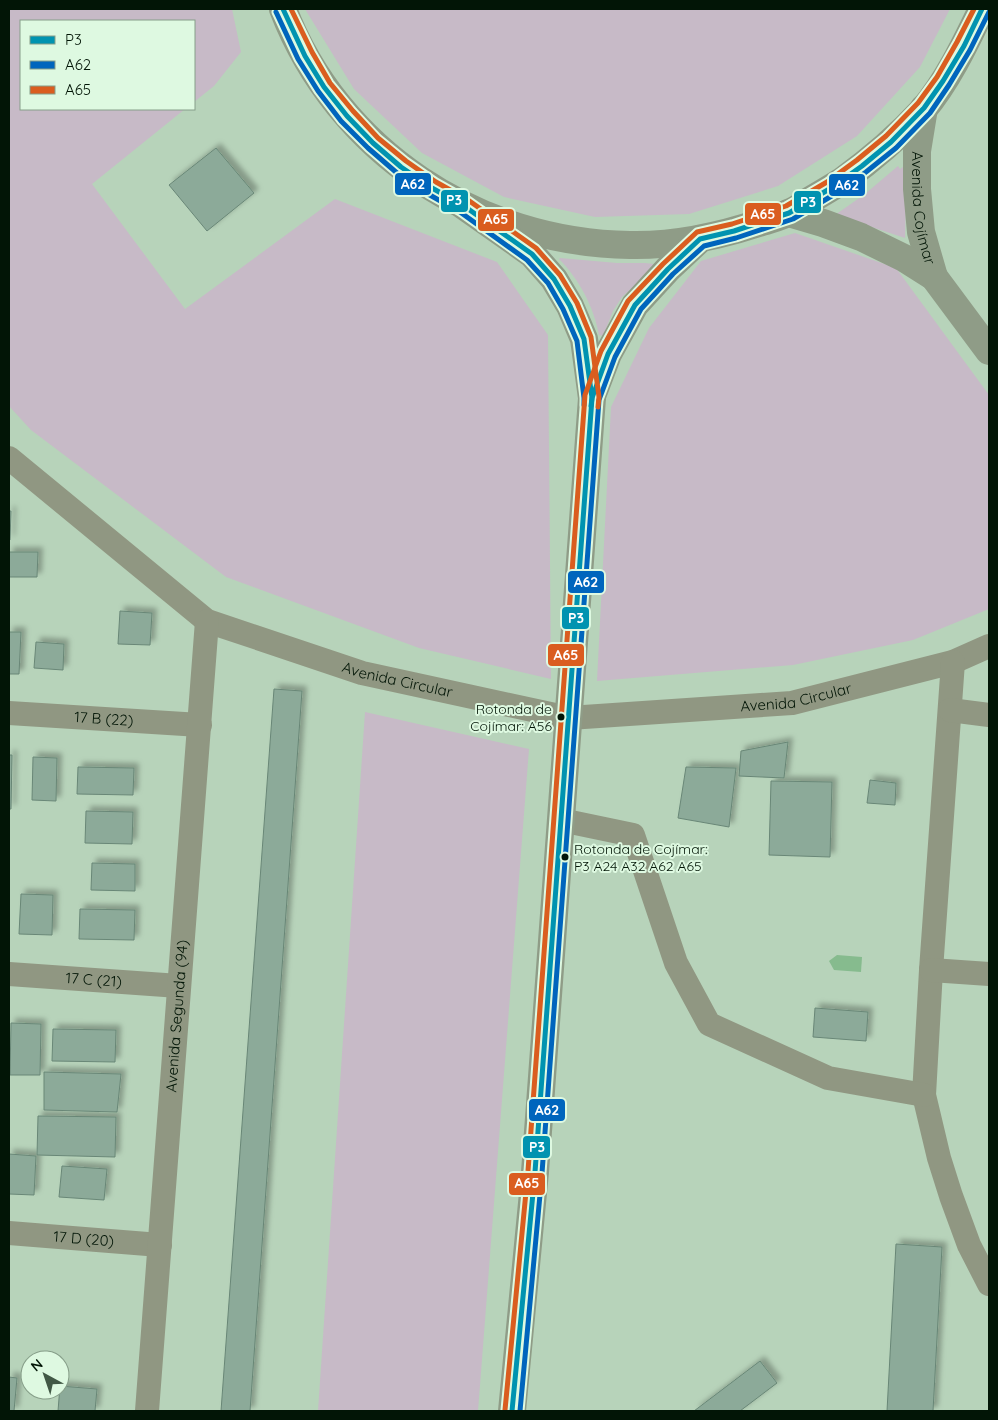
<svg xmlns="http://www.w3.org/2000/svg" width="998" height="1420" viewBox="0 0 998 1420" font-family="Quicksand,sans-serif">
	<defs>
		<filter id="shadow"><feDropShadow dx="4.5" dy="-4.5" stdDeviation="2.5" flood-color="#0004"/></filter>
	</defs>
	<rect width="100%" height="100%" fill="#b7d3ba"/>
	<g fill="#c7bac7">
		<polygon points="9,9 17,9 18,10 27,9 232,9 241,52 214,86 194,102 194,21 21,21 21,109 185,109 92,184 185,309 335,199 497,262 548,335 551,679 419,648 226,577 31,430 9,406"/>
		<polygon points="305,9 950,9 920,67 857,136 778,186 689,214 595,217 504,197 422,153 354,89"/>
		<polygon points="906,165 907,167 905,238 835,215 865,194 898,166 900,169"/>
		<polygon points="795,233 896,268 989,395 989,609 913,640 793,665 597,681 611,407 649,328 701,261"/>
		<path d="M 560,258 L 617,263 L 645,263 L 654,264 L 643,278 L 622,297 L 613,311 L 603,336 L 599,335 C 594,307 579,279 559,259 Z"/>
		<polygon points="365,712 529,749 478,1411 318,1411"/>
	</g>
	<polygon fill="#86bb8e" points="837,955 862,957 861,972 834,970 829,961"/>
	<g fill="#8caa99" stroke="#698777" filter="url(#shadow)">
		<polygon points="216,148 254,193 207,231 169,185"/>
		<polygon points="9,511 11,511 10,540 9,540"/>
		<polygon points="9,552 38,552 37,577 9,577"/>
		<polygon points="120,611 152,613 150,645 118,644"/>
		<polygon points="9,632 21,632 19,674 9,674"/>
		<polygon points="36,642 64,644 63,670 34,668"/>
		<polygon points="274,689 302,691 250,1411 221,1411"/>
		<polygon points="788,742 784,778 739,776 741,751"/>
		<polygon points="9,755 12,755 11,809 9,809"/>
		<polygon points="33,757 57,758 56,801 32,800"/>
		<polygon points="78,767 134,768 133,795 77,794"/>
		<polygon points="686,767 736,768 729,827 678,818"/>
		<polygon points="870,780 896,783 895,805 867,803"/>
		<polygon points="771,781 832,782 830,857 769,855"/>
		<polygon points="86,811 133,812 132,844 85,843"/>
		<polygon points="92,863 135,864 135,891 91,890"/>
		<polygon points="21,894 53,895 52,935 19,934"/>
		<polygon points="80,909 135,910 134,940 79,939"/>
		<polygon points="815,1008 868,1012 866,1041 813,1037"/>
		<polygon points="11,1023 41,1024 40,1075 10,1075"/>
		<polygon points="53,1029 116,1030 115,1062 52,1061"/>
		<polygon points="44,1072 121,1074 117,1112 44,1110"/>
		<polygon points="38,1116 116,1117 115,1157 37,1155"/>
		<polygon points="9,1154 36,1156 34,1195 9,1194"/>
		<polygon points="62,1166 107,1169 104,1200 59,1197"/>
		<polygon points="896,1244 942,1247 933,1411 887,1411"/>
		<polygon points="760,1361 777,1383 740,1411 694,1411"/>
		<polygon points="9,1377 17,1378 14,1411 9,1411"/>
		<polygon points="60,1386 97,1389 95,1411 58,1411"/>
	</g>
	<g fill="none" stroke-linecap="round" stroke-linejoin="round">
		<g stroke="#909782" stroke-width="24">
			<path id="s1" d="M 9,458 L 207,621 L 362,673 L 569,718 L 792,703 L 953,662 L 989,646"/>
			<polyline points="953,662 931,970 924,1095 939,1158 951,1196 969,1245 989,1284"/>
			<polyline points="950,710 989,715"/>
			<path id="s2" d="M 9,713 L 200,725"/>
			<polyline points="561,820 633,835 676,963 709,1024 828,1078 924,1095"/>
			<polyline points="931,970 989,974"/>
			<path id="s3" d="M 9,974 L 179,986"/>
			<path id="s4" d="M 9,1233 L 160,1245"/>
			<path id="s5" d="M 147,1411 L 207,621"/>
		</g>
		<g stroke="#8f9c87" stroke-width="28">
			<path d="M 283,9 C 338,152 478,243 630,245 C 675,246 720,236 762,222 C 771,219 780,217 788,213 C 795,211 801,206 807,202 C 819,195 831,188 842,181 C 871,160 899,136 923,110 C 947,82 966,42 982,9"/>
			<path id="s6" d="M 924,108 L 917,151 L 917,189 L 921,232 L 934,277"/>
			<polyline points="464,206 532,254 554,279 570,306 584,339 592,398 535,1172 512,1411"/>
			<polyline points="789,213 823,223 861,237 904,258 934,277 989,351"/>
			<polyline points="592,396 608,354 635,305 668,269 700,239"/>
		</g>
		<g stroke="#def9e1" stroke-width="9">
			<g id="bus-1">
				<polyline points="283,9 305,56 324,87 347,116 373,143 401,167 432,188 464,206 532,254 554,279 570,306 584,339 592,398 591,406"/>
				<polyline points="512,1411 535,1172 592,398 608,354 635,305 668,269 700,239 734,231 789,213 831,188 862,166 891,142 924,108 943,81 964,46 982,9"/>
			</g>
		</g>
		<g stroke="#def9e1" stroke-width="9">
			<g id="bus-2">
				<polyline points="276,12 298,59 318,91 341,121 368,148 397,173 428,194 460,212 527,260 548,283 563,309 577,341 584,398 584,405"/>
				<polyline points="520,1411 542,1173 599,400 615,357 641,309 673,274 704,246 736,238 793,219 835,194 866,172 896,148 930,113 949,85 970,50 989,12"/>
			</g>
		</g>
		<g stroke="#def9e1" stroke-width="9">
			<g id="bus-3">
				<polyline points="291,9 312,52 330,83 353,111 378,138 406,161 436,182 468,200 536,248 560,275 577,303 591,337 599,397 598,407"/>
				<polyline points="505,1410 528,1171 585,395 601,351 628,301 663,264 697,232 732,224 786,206 827,182 857,160 886,136 918,103 937,77 957,42 974,9"/>
			</g>
		</g>
		<use href="#bus-1" stroke="#0093b0" stroke-width="5"/>
		<use href="#bus-2" stroke="#0065bd" stroke-width="5"/>
		<use href="#bus-3" stroke="#da5d1f" stroke-width="5"/>
	</g>
	<g fill="#021506" stroke="#def9e1" stroke-width="2">
		<circle cx="561" cy="717" r="4.5"/>
		<circle cx="565" cy="857" r="4.5"/>
	</g>
	<g text-anchor="middle" stroke-width="4" stroke-linejoin="round" paint-order="stroke">
		<g font-size="14" fill="#021506" stroke="#def9e1" text-anchor="end">
			<text x="552" y="714">Rotonda de<tspan x="552" dy="17">Cojímar: A56</tspan></text>
			<text x="574" y="854" text-anchor="start">Rotonda de Cojímar:<tspan x="574" dy="17">P3 A24 A32 A62 A65</tspan></text>
		</g>
		<g font-size="15" fill="#021506" stroke="#def9e1">
			<text dy="5" stroke="none"><textPath href="#s6" startOffset="101">Avenida Cojímar</textPath></text>
			<text dy="5" stroke="none"><textPath href="#s1" startOffset="456">Avenida Circular</textPath></text>
			<text dy="5" stroke="none"><textPath href="#s1" startOffset="860">Avenida Circular</textPath></text>
			<text dy="5" stroke="none"><textPath href="#s2" startOffset="95">17 B (22)</textPath></text>
			<text dy="5" stroke="none"><textPath href="#s3" startOffset="85">17 C (21)</textPath></text>
			<text dy="5" stroke="none"><textPath href="#s5" startOffset="396">Avenida Segunda (94)</textPath></text>
			<text dy="5" stroke="none"><textPath href="#s4" startOffset="75">17 D (20)</textPath></text>
		</g>
	</g>
	<g stroke="#def9e1" stroke-width="2">
		<rect x="394" y="172" width="38" height="24" rx="5" fill="#0065bd"/>
		<rect x="828" y="173" width="38" height="24" rx="5" fill="#0065bd"/>
		<rect x="440" y="189" width="29" height="24" rx="5" fill="#0093b0"/>
		<rect x="793" y="190" width="29" height="24" rx="5" fill="#0093b0"/>
		<rect x="744" y="202" width="38" height="24" rx="5" fill="#da5d1f"/>
		<rect x="477" y="208" width="38" height="24" rx="5" fill="#da5d1f"/>
		<rect x="567" y="570" width="38" height="24" rx="5" fill="#0065bd"/>
		<rect x="561" y="606" width="29" height="24" rx="5" fill="#0093b0"/>
		<rect x="547" y="643" width="38" height="24" rx="5" fill="#da5d1f"/>
		<rect x="528" y="1098" width="38" height="24" rx="5" fill="#0065bd"/>
		<rect x="522" y="1135" width="29" height="24" rx="5" fill="#0093b0"/>
		<rect x="508" y="1172" width="38" height="24" rx="5" fill="#da5d1f"/>
	</g>
	<g font-size="14" text-anchor="middle" font-weight="bold" fill="#fff">
		<text x="413" y="189">A62</text>
		<text x="847" y="190">A62</text>
		<text x="454" y="205">P3</text>
		<text x="808" y="207">P3</text>
		<text x="763" y="219">A65</text>
		<text x="496" y="224">A65</text>
		<text x="586" y="587">A62</text>
		<text x="576" y="623">P3</text>
		<text x="566" y="660">A65</text>
		<text x="547" y="1115">A62</text>
		<text x="537" y="1152">P3</text>
		<text x="527" y="1188">A65</text>
	</g>
	<rect width="998" height="1420" fill="none" stroke="#021506" stroke-width="20"/>
	<rect x="20" y="20" width="175" height="90" fill="#def9e1" stroke="#869e89"/>
	<rect x="30" y="36" width="25" height="8" fill="#0093b0" stroke="#869e89"/>
	<text x="65" y="45" font-size="15" fill="#021506">P3</text>
	<rect x="30" y="61" width="25" height="8" fill="#0065bd" stroke="#869e89"/>
	<text x="65" y="70" font-size="15" fill="#021506">A62</text>
	<rect x="30" y="86" width="25" height="8" fill="#da5d1f" stroke="#869e89"/>
	<text x="65" y="95" font-size="15" fill="#021506">A65</text>
	<g transform="translate(45 1375) rotate(320)"><circle r="24" fill="#def9e1" stroke="#869e89"/>
	<path d="M0-4L9 19L0 12L-9 19Z" fill="#415845"/>
	<text y="-8" font-size="14" font-weight="bold" text-anchor="middle" fill="#021506">N</text>
	</g>
</svg>
